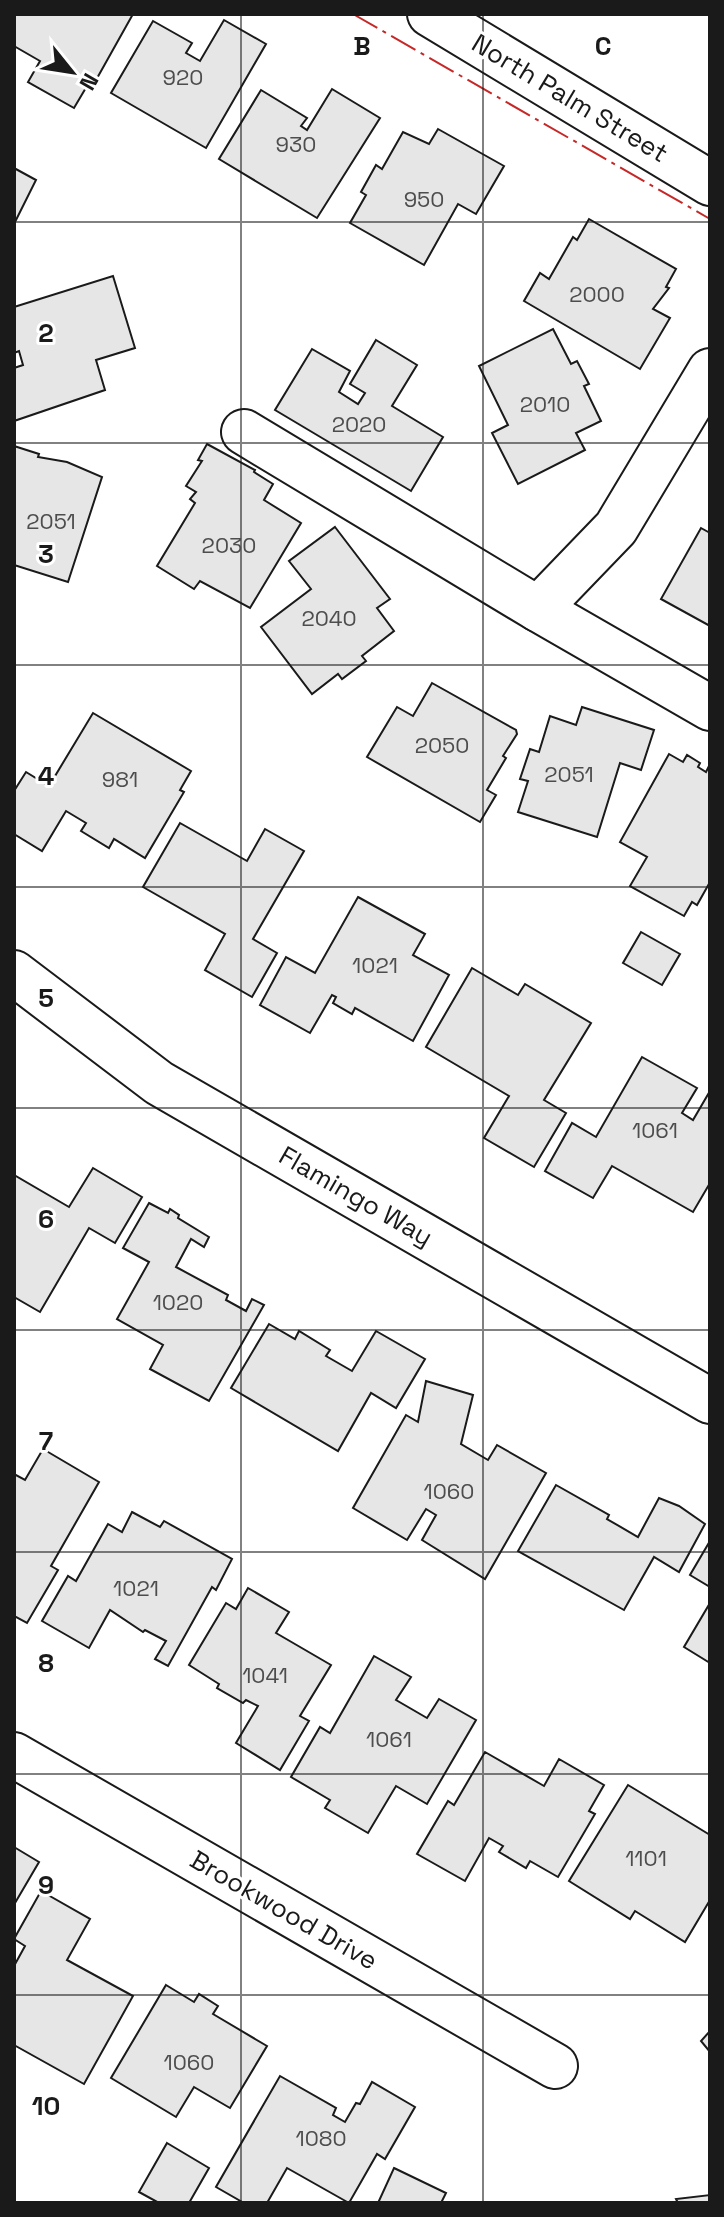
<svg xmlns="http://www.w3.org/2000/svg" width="724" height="2217" viewBox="0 0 724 2217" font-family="'Space Grotesk',sans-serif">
	<rect width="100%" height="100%" fill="#fff"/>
	<g fill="#e6e6e6" stroke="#1a1a1a" stroke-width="2">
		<polygon points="14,14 133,14 91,89 87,86 74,108 28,82 40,61 14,46"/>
		<polygon points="224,20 266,44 206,148 111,93 153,21 192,43 186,53 200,61"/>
		<polygon points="332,89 380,118 317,218 219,159 261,90 307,118 301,126 307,130"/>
		<polygon points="438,129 504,166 476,214 458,204 424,265 350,223 366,195 361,192 376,165 382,169 403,132 429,144"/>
		<polygon points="14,168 36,180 14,224"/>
		<polygon points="589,219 676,269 666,287 669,288 653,309 670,318 640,369 524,301 540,273 549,279 573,237 577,240"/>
		<polygon points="113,276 135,348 96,360 105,390 14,421 14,368 23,365 19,351 14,353 14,307"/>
		<polygon points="553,329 571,364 577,361 589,384 584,386 601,421 576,433 585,450 518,484 492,433 508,425 479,366"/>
		<polygon points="376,340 417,365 392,406 443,437 411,491 275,410 312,349 350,371 339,392 358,404 365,393 350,384"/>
		<polygon points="207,444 255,470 254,472 273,484 264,500 301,523 250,608 200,581 194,589 157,566 195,503 190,499 196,492 186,486 202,461 198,460"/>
		<polygon points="14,446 39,454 38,457 67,462 102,477 68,582 14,565"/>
		<polygon points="335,527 390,599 377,608 394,631 362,656 366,661 342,679 338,674 312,694 261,627 311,589 289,561"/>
		<polygon points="701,528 710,533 710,626 661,599"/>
		<polygon points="432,683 516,730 517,734 503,756 506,758 487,790 496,795 480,822 367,757 397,707 413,716"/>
		<polygon points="582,707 654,730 641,770 620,763 597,837 518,812 528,781 520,779 530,749 539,752 550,716 576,725"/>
		<polygon points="93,713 191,771 180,790 184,792 145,858 114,839 109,848 81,831 86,823 66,811 42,851 14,834 14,791 26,772 49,786"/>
		<polygon points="669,754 683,762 687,755 700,763 698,767 706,772 710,764 710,882 697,905 692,902 684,916 630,886 647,857 620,842"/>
		<polygon points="180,823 247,861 265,829 304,851 253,939 277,953 252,997 205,970 225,934 143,887"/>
		<polygon points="358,897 425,934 413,955 449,975 413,1041 355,1008 352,1014 333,1003 336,997 332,995 310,1033 260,1005 286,957 315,973"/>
		<polygon points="641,932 680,954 662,985 623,963"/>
		<polygon points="472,968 518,995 525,984 591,1023 544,1100 566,1113 534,1167 484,1138 509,1096 426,1047"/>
		<polygon points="642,1057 697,1088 682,1113 693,1120 710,1091 710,1183 693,1212 612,1166 593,1198 545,1171 572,1123 596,1137"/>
		<polygon points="93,1168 142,1197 115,1243 89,1228 40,1312 14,1297 14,1175 69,1207"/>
		<polygon points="149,1203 168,1213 170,1209 179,1215 178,1218 209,1237 204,1247 191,1239 176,1267 228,1295 226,1300 246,1311 252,1299 264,1305 209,1401 150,1369 163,1345 117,1319 149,1262 123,1248"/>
		<polygon points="269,1324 295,1339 299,1331 330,1350 326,1356 352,1371 376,1331 425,1359 396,1408 371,1393 338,1451 231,1388"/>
		<polygon points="426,1381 473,1395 461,1444 488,1460 497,1445 546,1473 485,1579 422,1540 436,1515 426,1509 407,1540 353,1508 406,1415 418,1422"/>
		<polygon points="43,1449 99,1482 51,1566 58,1570 27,1623 14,1616 14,1474 25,1480"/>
		<polygon points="556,1485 609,1515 607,1519 638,1537 659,1498 679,1506 705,1524 679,1572 654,1557 624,1610 518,1551"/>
		<polygon points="132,1512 160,1527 164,1521 232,1559 216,1590 212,1587 168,1666 155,1659 166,1641 145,1630 143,1632 110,1610 89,1648 42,1621 68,1576 76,1581 108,1524 122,1532"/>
		<polygon points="710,1541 710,1587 690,1575"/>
		<polygon points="248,1588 289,1612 276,1633 331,1665 300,1716 309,1721 280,1770 236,1743 258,1706 246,1700 243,1703 217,1688 219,1684 189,1665 226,1603 236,1609"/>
		<polygon points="710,1603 710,1663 684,1647"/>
		<polygon points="374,1656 411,1677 396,1700 427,1718 439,1699 476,1720 427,1804 396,1786 368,1833 325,1808 330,1800 291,1777 320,1727 330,1733"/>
		<polygon points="485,1752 544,1786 559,1759 604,1785 589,1811 595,1814 558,1877 530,1861 526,1868 499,1852 503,1846 489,1838 465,1881 417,1854 448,1801 454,1805"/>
		<polygon points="628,1785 710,1835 710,1900 685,1942 635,1911 630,1919 569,1881"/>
		<polygon points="14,1847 39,1862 15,1903 14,1903"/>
		<polygon points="41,1891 90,1919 67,1960 133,1996 84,2084 14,2045 14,1966 25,1946 14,1939"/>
		<polygon points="166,1985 194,2002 199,1994 218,2006 213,2014 267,2046 230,2108 194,2087 176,2117 111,2078"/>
		<polygon points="710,2031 710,2052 701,2041"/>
		<polygon points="280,2076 336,2108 333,2115 345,2122 356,2103 360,2104 372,2082 415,2107 385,2159 377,2154 349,2203 287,2168 267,2203 244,2203 216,2187"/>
		<polygon points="167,2143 209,2168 189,2203 159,2203 139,2192"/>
		<polygon points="394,2168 446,2193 441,2203 378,2203"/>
		<polygon points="710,2195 710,2203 678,2203 676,2199"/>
	</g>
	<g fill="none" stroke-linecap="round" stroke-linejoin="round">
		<g stroke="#1a1a1a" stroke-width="48">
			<g id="minor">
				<polyline points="430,14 710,183"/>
				<polyline points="244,432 538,609 710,708"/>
				<polyline points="538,609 616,528 710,371"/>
				<polyline points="14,973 159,1083 710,1401"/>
				<polyline points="14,1755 555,2066"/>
			</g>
		</g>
		<use href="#minor" stroke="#fff" stroke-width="44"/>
		<polyline stroke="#c62828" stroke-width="2" stroke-dasharray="28 6 4 6" stroke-linecap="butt" points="353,14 710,219"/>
	</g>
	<path fill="none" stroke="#1a1a1a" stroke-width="2" stroke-opacity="0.55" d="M 241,14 L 241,2203M 483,14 L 483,2203M 14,222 L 710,222M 14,443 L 710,443M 14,665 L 710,665M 14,887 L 710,887M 14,1108 L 710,1108M 14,1330 L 710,1330M 14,1552 L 710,1552M 14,1774 L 710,1774M 14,1995 L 710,1995"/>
	<g text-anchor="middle" stroke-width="6" stroke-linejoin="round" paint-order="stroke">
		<g font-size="22" fill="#4d4d4d">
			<text x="183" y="85">920</text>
			<text x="296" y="152">930</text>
			<text x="424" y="207">950</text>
			<text x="597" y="302">2000</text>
			<text x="545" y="412">2010</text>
			<text x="359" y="432">2020</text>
			<text x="51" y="529">2051</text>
			<text x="229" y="553">2030</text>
			<text x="329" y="626">2040</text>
			<text x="442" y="753">2050</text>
			<text x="569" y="782">2051</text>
			<text x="120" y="787">981</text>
			<text x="375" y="973">1021</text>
			<text x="655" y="1138">1061</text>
			<text x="178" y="1310">1020</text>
			<text x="449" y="1499">1060</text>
			<text x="136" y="1596">1021</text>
			<text x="265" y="1683">1041</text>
			<text x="389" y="1747">1061</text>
			<text x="646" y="1866">1101</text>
			<text x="189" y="2070">1060</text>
			<text x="321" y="2146">1080</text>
		</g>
		<g font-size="26" fill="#1a1a1a" stroke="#fff">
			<text transform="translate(570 98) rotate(31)" y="9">North Palm Street</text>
			<text transform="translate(356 1196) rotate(30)" y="9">Flamingo Way</text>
			<text transform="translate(284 1910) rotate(30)" y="9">Brookwood Drive</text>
		</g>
	</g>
	<g font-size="26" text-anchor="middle" font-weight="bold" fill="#1a1a1a" stroke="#fff" stroke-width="6" stroke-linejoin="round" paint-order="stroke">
		<text x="362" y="55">B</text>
		<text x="603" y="55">C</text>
		<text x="46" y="342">2</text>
		<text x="46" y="563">3</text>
		<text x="46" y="785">4</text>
		<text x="46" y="1007">5</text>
		<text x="46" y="1228">6</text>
		<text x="46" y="1450">7</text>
		<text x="46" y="1672">8</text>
		<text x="46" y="1894">9</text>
		<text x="46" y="2115">10</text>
	</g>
	<rect width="724" height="2217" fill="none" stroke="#1a1a1a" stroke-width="32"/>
	<g transform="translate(72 72) rotate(120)" stroke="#ffffff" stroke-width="6" paint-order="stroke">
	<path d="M0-6L14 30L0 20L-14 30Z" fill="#1a1a1a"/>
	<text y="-12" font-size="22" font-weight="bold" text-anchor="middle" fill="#1a1a1a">N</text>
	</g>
</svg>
